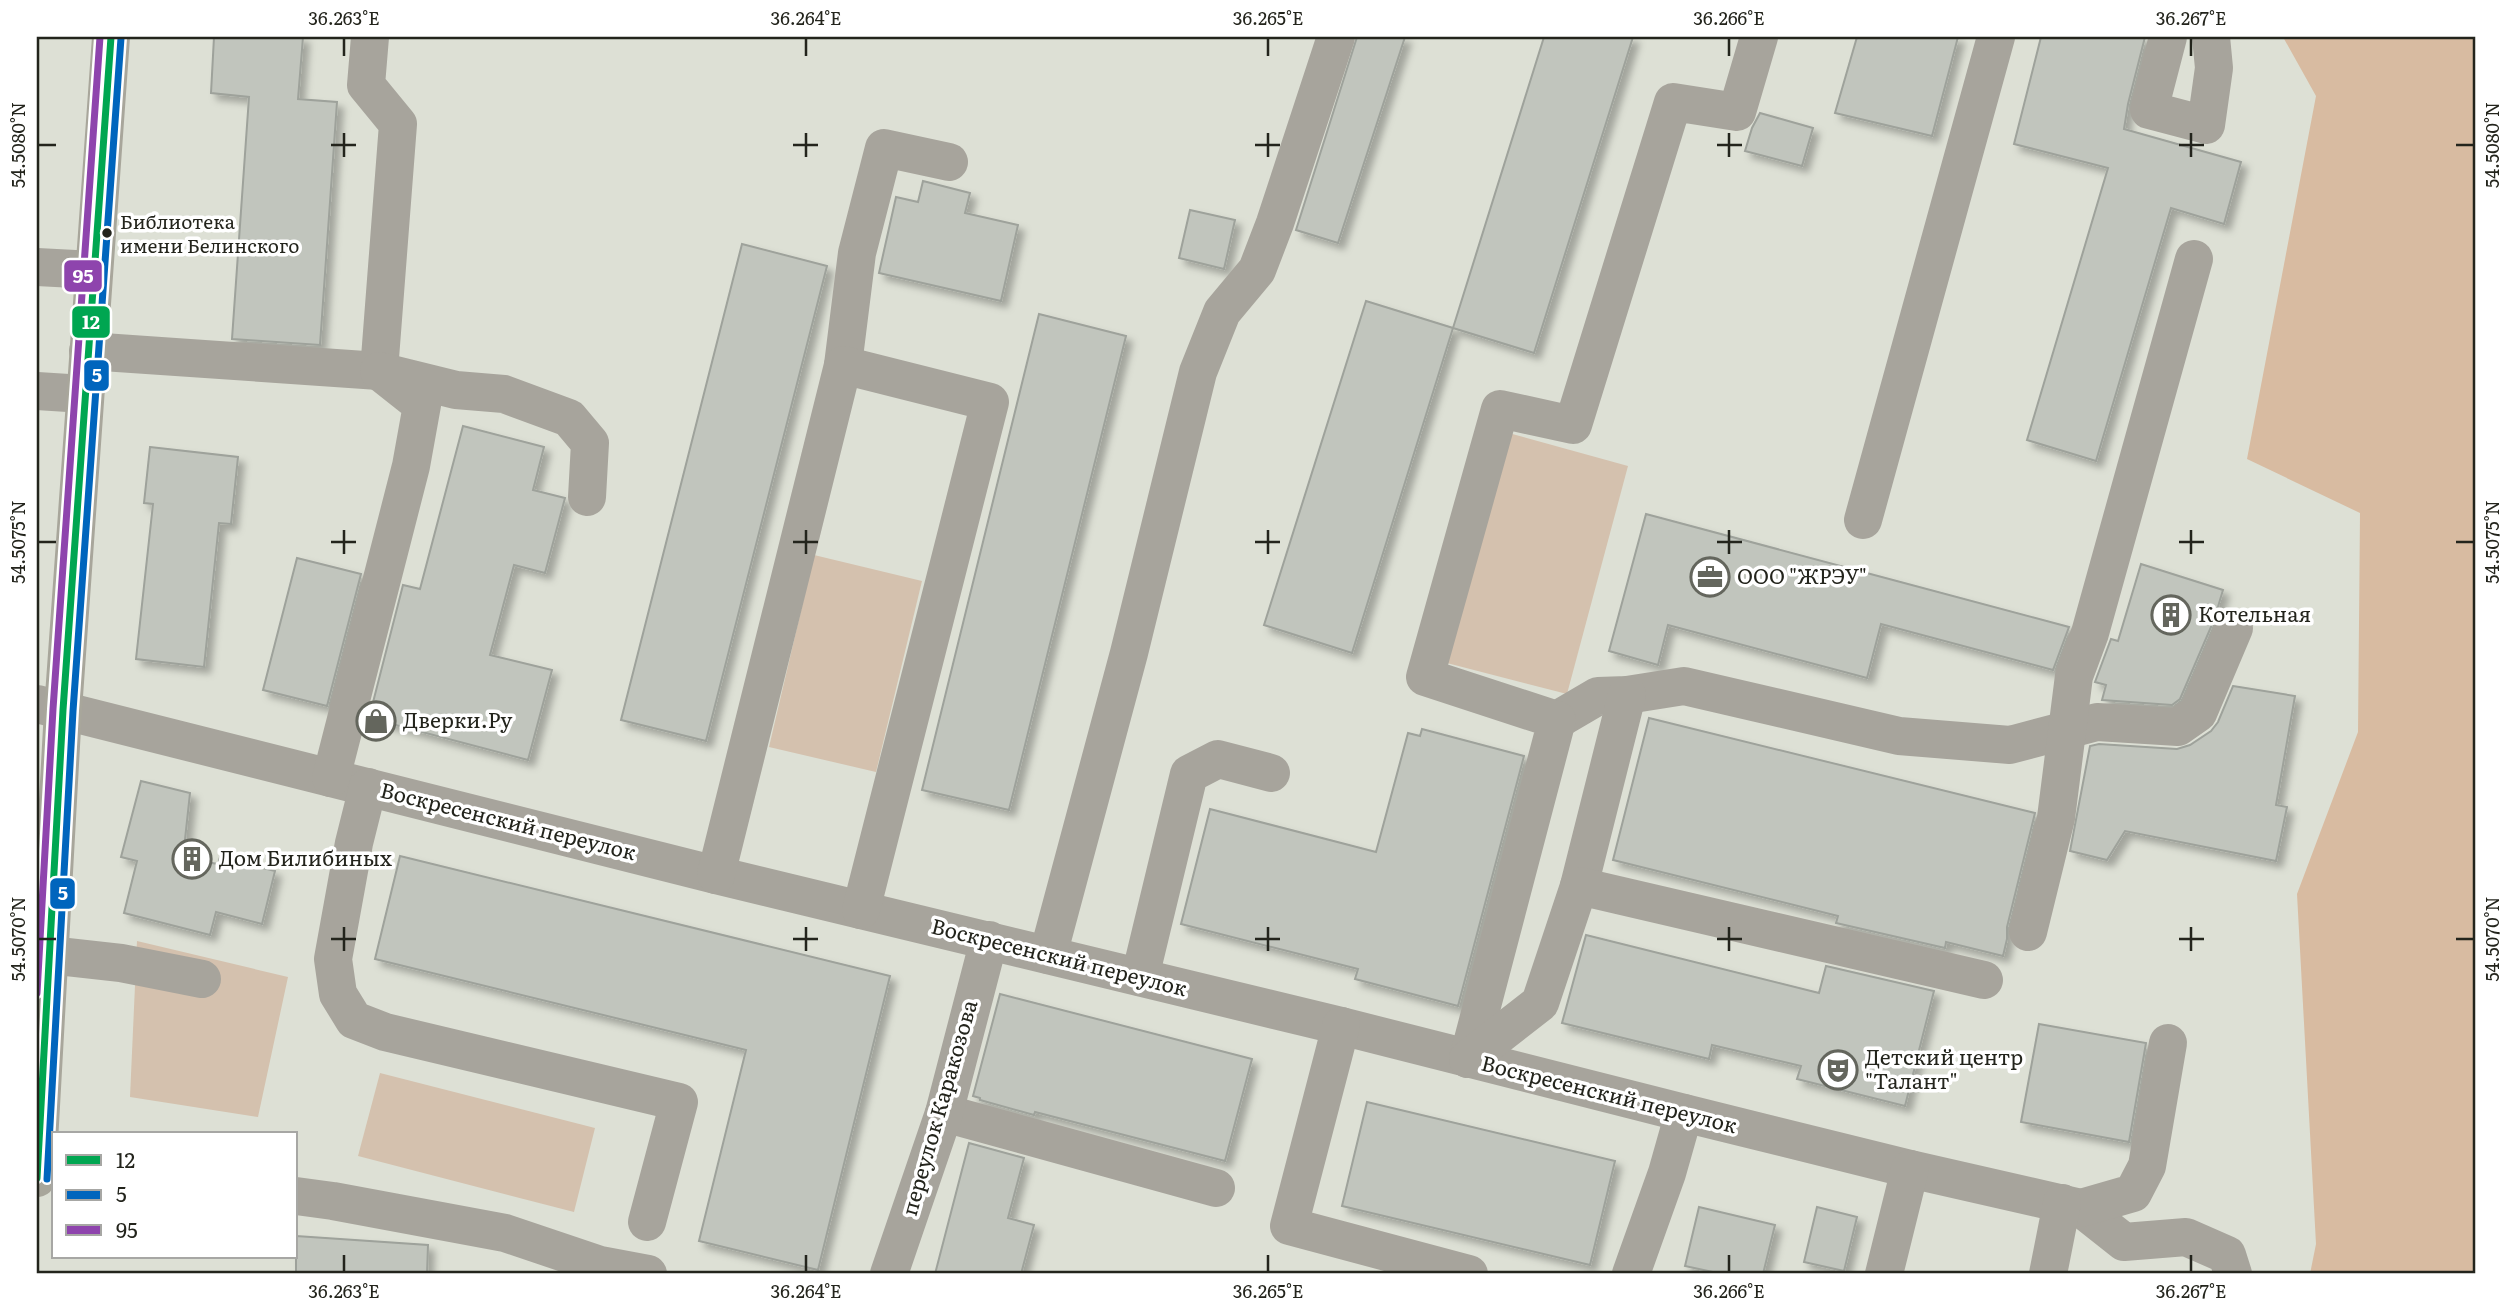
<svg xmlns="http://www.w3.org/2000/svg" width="2512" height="1311" viewBox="0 0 2512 1311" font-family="Literata,serif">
	<defs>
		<filter id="shadow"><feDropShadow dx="6" dy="6" stdDeviation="3.5" flood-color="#0004"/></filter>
	</defs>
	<rect width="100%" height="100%" fill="#dde0d5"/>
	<g fill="#d4c1ae">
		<polygon points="1505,432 1628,466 1567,694 1443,662"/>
		<polygon points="814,555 922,581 876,772 769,747"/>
		<polygon points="137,941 288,977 258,1117 130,1097"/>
		<polygon points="380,1073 595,1128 574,1212 358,1156"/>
	</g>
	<polygon fill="#d8bba1" points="2283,37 2475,37 2475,1274 2310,1274 2316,1244 2297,894 2358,732 2360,513 2247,459 2316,96"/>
	<g fill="#c1c5bd" stroke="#9ea29b" stroke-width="2" filter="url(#shadow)">
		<polygon points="214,37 303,37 298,99 337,102 320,345 232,339 249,97 211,93"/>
		<polygon points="1357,37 1405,37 1338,243 1296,230"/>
		<polygon points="1544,37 1633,37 1534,353 1453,328"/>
		<polygon points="1857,37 1958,37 1932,136 1835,113"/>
		<polygon points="2041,37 2145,37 2128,104 2124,129 2241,162 2224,224 2171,208 2096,461 2027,440 2108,168 2014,144"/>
		<polygon points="1760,113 1813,128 1802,166 1745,151 1752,128"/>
		<polygon points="923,181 970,193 965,213 1018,225 1001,301 879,273 896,197 918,202"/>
		<polygon points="1190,210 1235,220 1224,269 1179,258"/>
		<polygon points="742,244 827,266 706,741 621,720"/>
		<polygon points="1366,301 1453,328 1352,653 1264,625"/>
		<polygon points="1039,314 1126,336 1009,810 922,790"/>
		<polygon points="463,426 544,447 533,490 565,498 545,573 514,565 490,655 552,670 528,760 369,718 403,585 420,589"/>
		<polygon points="150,447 238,457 231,524 219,523 204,667 136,659 153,504 144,503"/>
		<polygon points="1646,514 1893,580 2069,627 2053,670 1881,624 1867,678 1668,625 1658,665 1609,651"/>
		<polygon points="297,558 361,574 327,706 263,690"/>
		<polygon points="2141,564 2223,590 2214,620 2180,699 2172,705 2102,700 2106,685 2095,682 2111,639 2118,641"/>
		<polygon points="2233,686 2295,696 2276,805 2287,807 2276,861 2125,831 2107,860 2070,851 2090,746 2099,744 2177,749 2190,745 2211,731 2218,722"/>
		<polygon points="1649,718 2035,813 2007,927 2007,939 2003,956 1946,942 1945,948 1836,923 1838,916 1613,860"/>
		<polygon points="1422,729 1524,756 1458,1006 1355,979 1358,969 1181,924 1210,809 1376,852 1408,733 1420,736"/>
		<polygon points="141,781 190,793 183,858 218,864 220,857 275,871 262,924 216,912 210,935 124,913 137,861 121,857"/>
		<polygon points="400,856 890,976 818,1270 699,1241 746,1050 375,959"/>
		<polygon points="1586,935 1819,993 1826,966 1934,991 1905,1106 1797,1079 1801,1066 1712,1045 1709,1059 1562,1023"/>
		<polygon points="1000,994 1252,1059 1225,1161 1035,1112 1034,1115 980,1100 980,1098 973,1096"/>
		<polygon points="2039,1024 2146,1043 2129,1142 2021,1122"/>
		<polygon points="1367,1102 1615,1161 1590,1265 1342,1206"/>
		<polygon points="969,1143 1024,1158 1008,1218 1034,1225 1021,1274 935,1274"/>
		<polygon points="1699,1207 1775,1225 1763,1274 1722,1274 1685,1266"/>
		<polygon points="1817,1207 1857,1217 1844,1271 1804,1262"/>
		<polygon points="296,1236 428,1245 427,1274 296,1274"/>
	</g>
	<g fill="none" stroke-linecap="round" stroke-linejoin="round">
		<g stroke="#a7a49c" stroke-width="38">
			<polyline points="2168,37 2149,110 2206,125 2214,68 2211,37"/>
			<polyline points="37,267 94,270"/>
			<polyline points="88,351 379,371 398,124 366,85 370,37"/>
			<polyline points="843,365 857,253 884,148 949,162"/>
			<polyline points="37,391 84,394"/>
			<polyline points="1863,520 1996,37"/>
			<polyline points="37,704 716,875 1341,1026 1684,1113 1910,1169 2081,1208 2124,1242 2186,1237 2227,1255 2233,1274"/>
			<polyline points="1557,720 1598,696 1627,695 1684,686 1899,736 2010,745 2097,722 2178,727 2198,713 2234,628"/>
			<polyline points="331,778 411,466 422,405 379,371 456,390 504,394 569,418 590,443 587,497"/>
			<polyline points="368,787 354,843 333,959 338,994 354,1020 385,1032 679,1102 647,1222"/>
			<polyline points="716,875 843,365 990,402 861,910"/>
			<polyline points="1579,886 1627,695"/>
			<polyline points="2028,932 2056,818 2074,676 2090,633 2194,259"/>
			<polyline points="49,955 121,963 202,979"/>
			<polyline points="1048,955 1129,653 1198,372 1222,312 1257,270 1275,223 1336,37"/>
			<polyline points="1140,977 1189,774 1218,759 1271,773"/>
			<polyline points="1341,1026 1289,1226 1469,1274"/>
			<polyline points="1468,1059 1557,720 1425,677 1500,409 1573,425 1673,102 1737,112 1759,37"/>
			<polyline points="1468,1059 1540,1003 1579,886 1984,980"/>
			<polyline points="944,1113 1216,1188"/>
			<polyline points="296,1196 333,1201 505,1233 600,1265 648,1274"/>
			<polyline points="2081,1208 2133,1193 2147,1166 2168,1043"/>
			<polyline points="889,1274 944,1113 989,940"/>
			<polyline points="1631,1274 1667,1173 1684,1113"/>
			<polyline points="1884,1274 1910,1169"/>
			<polyline points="2048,1274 2062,1203"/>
		</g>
		<polyline stroke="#a8a69b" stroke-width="38" points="37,1178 63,710 111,37"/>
		<g stroke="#fff" stroke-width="12">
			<polyline id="bus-1" points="37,1178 63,710 111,37"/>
		</g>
		<g stroke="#fff" stroke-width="12">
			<polyline id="bus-2" points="47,1179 73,711 121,38"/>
		</g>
		<g stroke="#fff" stroke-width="12">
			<polyline id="bus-3" points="37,993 53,709 100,37"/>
		</g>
		<use href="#bus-1" stroke="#00a651" stroke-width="7"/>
		<use href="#bus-2" stroke="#0065bd" stroke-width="7"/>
		<use href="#bus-3" stroke="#8e44ad" stroke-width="7"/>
	</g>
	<path fill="none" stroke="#23241c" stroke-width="2.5" d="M 344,38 L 344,56M 806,38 L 806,56M 1268,38 L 1268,56M 1729,38 L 1729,56M 2191,38 L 2191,56M 344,133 L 344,157M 806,133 L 806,157M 1268,133 L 1268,157M 1729,133 L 1729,157M 2191,133 L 2191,157M 38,145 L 56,145M 331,145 L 356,145M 793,145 L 818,145M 1255,145 L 1280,145M 1717,145 L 1742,145M 2179,145 L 2204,145M 2456,145 L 2474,145M 344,530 L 344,554M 806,530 L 806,554M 1268,530 L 1268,554M 1729,530 L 1729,554M 2191,530 L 2191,554M 38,542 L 56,542M 331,542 L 356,542M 793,542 L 818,542M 1255,542 L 1280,542M 1717,542 L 1742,542M 2179,542 L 2204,542M 2456,542 L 2474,542M 344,927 L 344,951M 806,927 L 806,951M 1268,927 L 1268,951M 1729,927 L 1729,951M 2191,927 L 2191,951M 38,939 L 56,939M 331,939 L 356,939M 793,939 L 818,939M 1255,939 L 1280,939M 1717,939 L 1742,939M 2179,939 L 2204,939M 2456,939 L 2474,939M 344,1255 L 344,1272M 806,1255 L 806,1272M 1268,1255 L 1268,1272M 1729,1255 L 1729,1272M 2191,1255 L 2191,1272"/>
	<defs>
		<g id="office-ring" transform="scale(2.0125)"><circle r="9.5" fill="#fff" stroke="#64665d" stroke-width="1.5"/><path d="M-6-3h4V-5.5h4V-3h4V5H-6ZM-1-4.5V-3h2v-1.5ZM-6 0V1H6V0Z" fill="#64665d"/></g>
		<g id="building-ring" transform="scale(2.0125)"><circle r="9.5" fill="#fff" stroke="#64665d" stroke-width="1.5"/><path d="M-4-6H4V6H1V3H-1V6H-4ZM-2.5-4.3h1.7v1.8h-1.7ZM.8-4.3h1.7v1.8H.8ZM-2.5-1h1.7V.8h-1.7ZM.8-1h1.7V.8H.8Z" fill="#64665d"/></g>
		<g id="shop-ring" transform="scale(2.0125)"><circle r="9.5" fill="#fff" stroke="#64665d" stroke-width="1.5"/><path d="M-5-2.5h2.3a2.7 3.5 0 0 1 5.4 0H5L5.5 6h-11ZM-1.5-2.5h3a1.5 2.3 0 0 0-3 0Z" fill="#64665d"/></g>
		<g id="theatre-ring" transform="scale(2.0125)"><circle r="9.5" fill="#fff" stroke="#64665d" stroke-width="1.5"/><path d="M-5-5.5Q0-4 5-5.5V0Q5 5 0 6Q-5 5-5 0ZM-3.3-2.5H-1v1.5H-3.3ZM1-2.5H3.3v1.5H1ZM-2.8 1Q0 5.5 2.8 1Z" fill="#64665d"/></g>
	</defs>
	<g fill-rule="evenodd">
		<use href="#office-ring" x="1710" y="577"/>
		<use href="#building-ring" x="2171" y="615"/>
		<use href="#shop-ring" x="376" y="721"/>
		<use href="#building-ring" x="192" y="859"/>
		<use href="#theatre-ring" x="1838" y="1070"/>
	</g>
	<circle fill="#23241c" stroke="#fff" stroke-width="2.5" cx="107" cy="233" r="6"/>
	<g text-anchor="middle" stroke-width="7" stroke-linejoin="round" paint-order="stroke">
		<g font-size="19" fill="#23241c" stroke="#fff" text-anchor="start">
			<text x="120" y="229">Библиотека<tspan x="120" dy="24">имени Белинского</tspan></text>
		</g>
		<g font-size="21" fill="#23241c" stroke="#fff" text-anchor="start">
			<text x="1737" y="584">ООО "ЖРЭУ"</text>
			<text x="2198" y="622">Котельная</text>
			<text x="403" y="728">Дверки.Ру</text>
			<text x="219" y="866">Дом Билибиных</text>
			<text x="1865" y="1065">Детский центр<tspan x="1865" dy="24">"Талант"</tspan></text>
		</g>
		<g font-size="21" fill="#23241c" stroke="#fff">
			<text transform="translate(508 822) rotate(14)" y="7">Воскресенский переулок</text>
			<text transform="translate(1059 958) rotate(14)" y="7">Воскресенский переулок</text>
			<text transform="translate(1609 1095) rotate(14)" y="7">Воскресенский переулок</text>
			<text transform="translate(940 1108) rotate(-74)" y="7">переулок Каракозова</text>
		</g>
	</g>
	<g stroke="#fff" stroke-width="2.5">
		<rect x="63" y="259" width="40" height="34" rx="7" fill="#8e44ad"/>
		<rect x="71" y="305" width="40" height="34" rx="7" fill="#00a651"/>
		<rect x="83" y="359" width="27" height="33" rx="7" fill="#0065bd"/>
		<rect x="49" y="877" width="27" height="33" rx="7" fill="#0065bd"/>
	</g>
	<g font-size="19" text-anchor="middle" font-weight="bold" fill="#fff">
		<text x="83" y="283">95</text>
		<text x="91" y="329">12</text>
		<text x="97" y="382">5</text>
		<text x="63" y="900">5</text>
	</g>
	<rect width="2512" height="1311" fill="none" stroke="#ffffff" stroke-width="77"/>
	<rect x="52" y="1132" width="245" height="126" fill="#ffffff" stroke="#a7a7a4" stroke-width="2"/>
	<rect x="66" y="1155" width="35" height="10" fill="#00a651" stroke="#a7a7a4" stroke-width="2"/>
	<text x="116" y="1168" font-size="21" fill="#23241c">12</text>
	<rect x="66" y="1190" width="35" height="10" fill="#0065bd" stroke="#a7a7a4" stroke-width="2"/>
	<text x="116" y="1202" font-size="21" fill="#23241c">5</text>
	<rect x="66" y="1225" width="35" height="10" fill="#8e44ad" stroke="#a7a7a4" stroke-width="2"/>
	<text x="116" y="1238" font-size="21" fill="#23241c">95</text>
	<rect x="38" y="38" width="2436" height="1234" fill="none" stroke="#23241c" stroke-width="2.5"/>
	<g font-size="18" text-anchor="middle" fill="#23241c">
		<text x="344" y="25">36.263°E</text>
		<text x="806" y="25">36.264°E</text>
		<text x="1268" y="25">36.265°E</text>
		<text x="1729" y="25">36.266°E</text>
		<text x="2191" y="25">36.267°E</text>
		<text transform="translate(19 145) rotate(-90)" y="6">54.5080°N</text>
		<text transform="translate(2493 145) rotate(-90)" y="6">54.5080°N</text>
		<text transform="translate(19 542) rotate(-90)" y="6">54.5075°N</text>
		<text transform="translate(2493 542) rotate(-90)" y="6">54.5075°N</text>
		<text transform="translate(19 939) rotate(-90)" y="6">54.5070°N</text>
		<text transform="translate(2493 939) rotate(-90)" y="6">54.5070°N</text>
		<text x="344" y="1298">36.263°E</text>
		<text x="806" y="1298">36.264°E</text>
		<text x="1268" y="1298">36.265°E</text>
		<text x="1729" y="1298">36.266°E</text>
		<text x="2191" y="1298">36.267°E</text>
	</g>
</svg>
